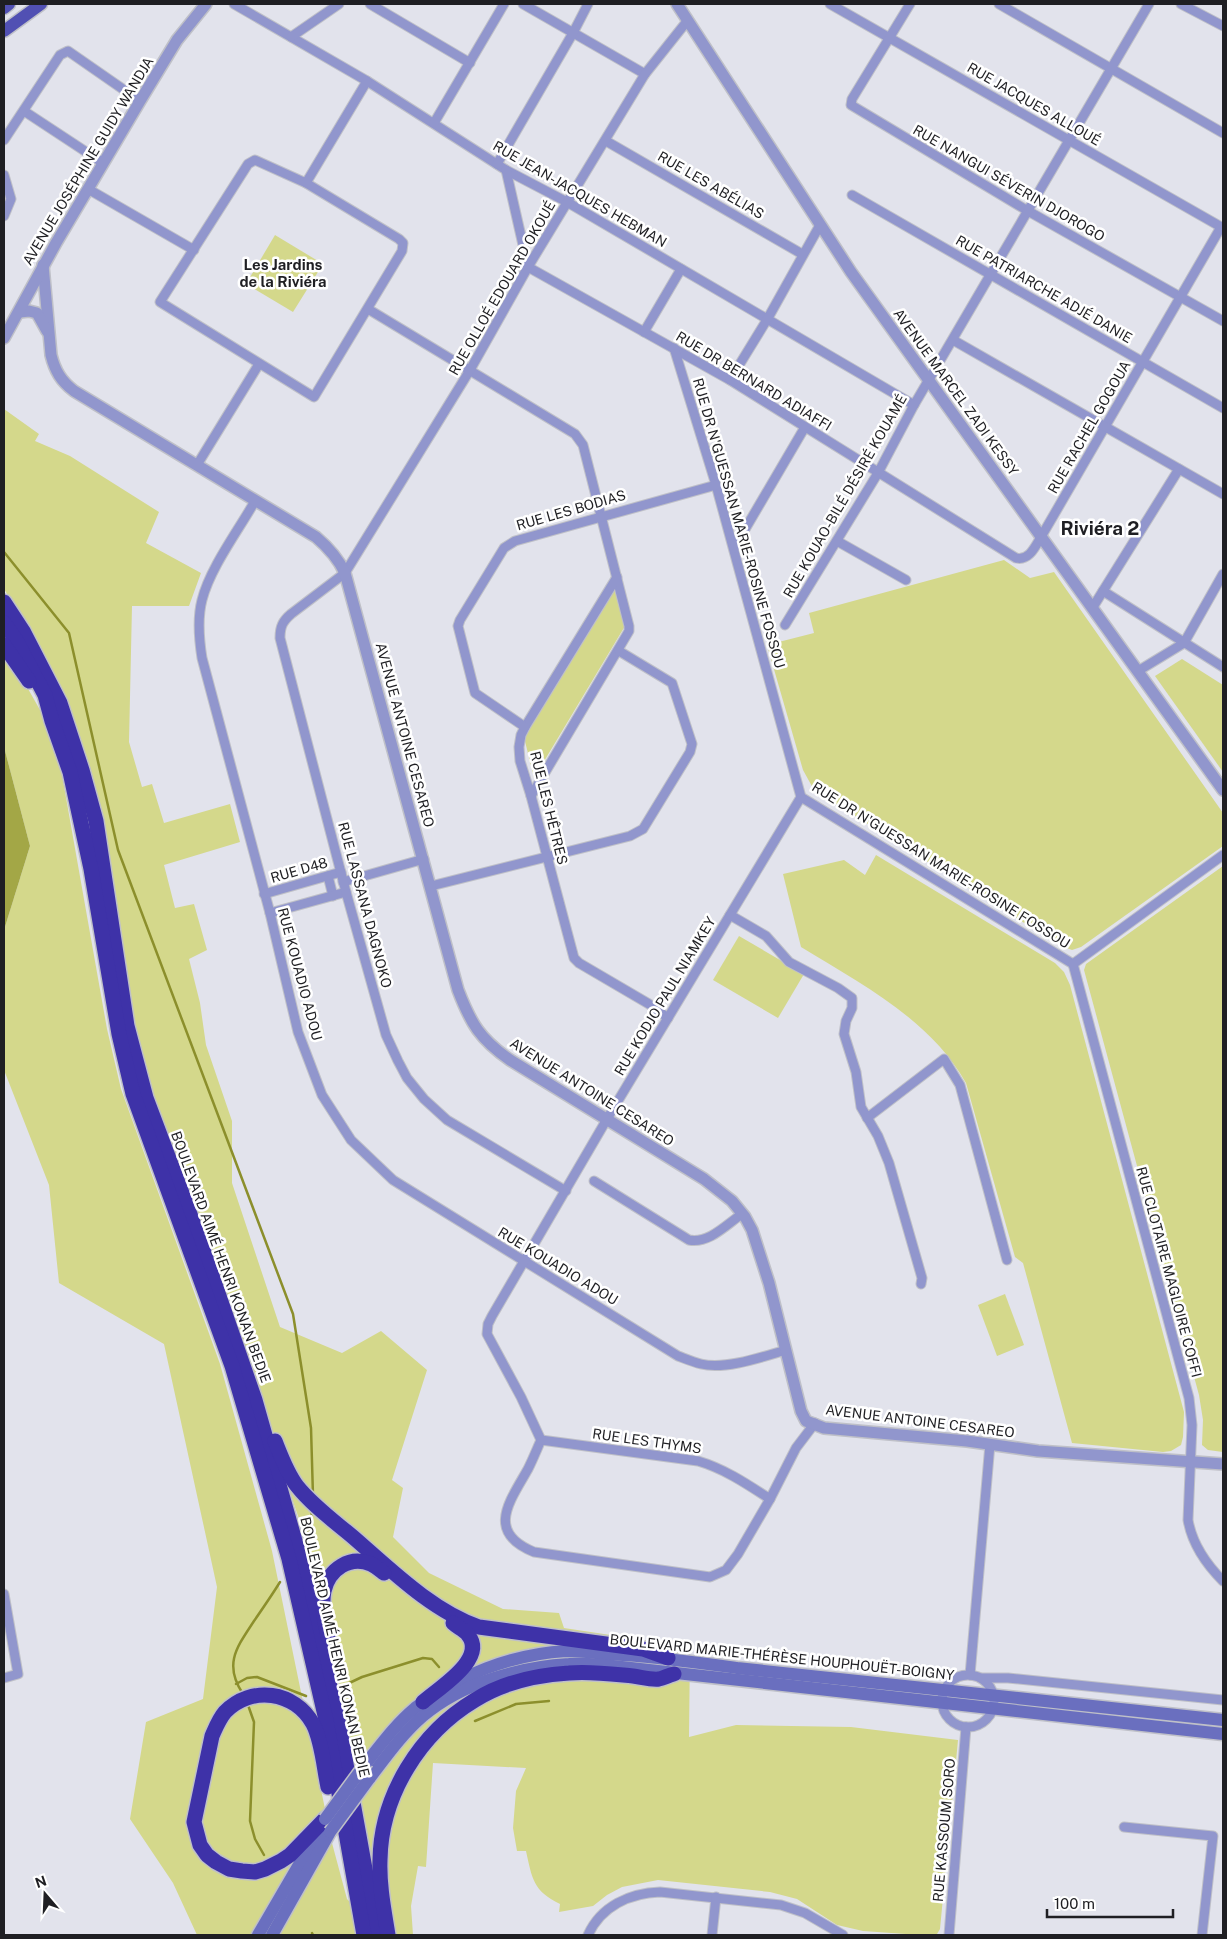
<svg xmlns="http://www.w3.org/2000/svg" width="1227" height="1939" viewBox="0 0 1227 1939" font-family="'Public Sans',sans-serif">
	<rect width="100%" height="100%" fill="#e2e3ec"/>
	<g fill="#d4d88b">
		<polygon points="275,235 323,264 293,312 246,284"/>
		<path d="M 4,409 L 39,434 L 35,441 L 70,456 L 159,512 L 146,543 L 201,573 L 189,606 L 132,606 L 129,742 L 142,787 L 152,784 L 164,823 L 230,804 L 240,842 L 164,865 L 175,908 L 194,904 L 207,950 L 189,959 L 200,1003 L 206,1045 L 232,1121 L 232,1183 L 280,1327 L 342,1353 L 381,1331 L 427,1370 L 392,1480 L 403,1488 L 393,1537 L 429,1573 L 503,1609 L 559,1613 L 564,1628 L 690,1647 L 689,1737 L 736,1725 L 851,1727 L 958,1740 L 940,1929 L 937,1934 L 920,1935 L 863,1931 L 837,1925 L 797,1899 L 770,1892 L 658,1880 L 622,1887 L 607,1895 L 593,1906 L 559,1912 L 560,1904 C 533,1891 532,1878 526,1851 L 517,1851 L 513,1828 L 516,1791 L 526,1768 L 433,1763 L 426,1867 L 418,1866 L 411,1906 L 413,1935 L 386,1935 L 325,1607 L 306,1539 L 243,1357 L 143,1081 L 104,863 L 63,702 L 41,648 L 4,589 Z"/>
		<polygon points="1004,560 1030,578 1054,572 1223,813 1223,846 1081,947 1072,950 1059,945 814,790 803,770 767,645 814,633 809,613"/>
		<polygon points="615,585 625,626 534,778 524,737"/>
		<polygon points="4,652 27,687 48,724 62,775 107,1029 121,1089 220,1364 272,1551 332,1843 347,1899 354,1906 359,1935 197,1935 173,1883 130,1819 146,1722 203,1699 217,1587 164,1344 59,1283 49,1185 4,1070 4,930 30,846 4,747"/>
		<polygon points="1182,659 1223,685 1223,772 1155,676"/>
		<path d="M 876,855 L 1055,963 L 1064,972 L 1070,985 L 1184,1412 L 1183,1437 L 1181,1445 L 1171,1451 L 1163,1452 L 1072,1443 L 1023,1263 L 1015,1257 L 966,1083 C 930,1019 861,984 801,947 L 783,874 L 844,860 L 865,875 Z"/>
		<polygon points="1223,866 1223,1452 1208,1450 1202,1445 1203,1420 1199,1395 1084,970 1086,964"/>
		<polygon points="739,936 804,974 778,1018 713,980"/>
		<polygon points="1005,1294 1024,1345 997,1356 978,1305"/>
	</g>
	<polygon fill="#a3a746" points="4,747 30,846 4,930"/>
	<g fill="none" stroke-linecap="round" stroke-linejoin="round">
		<g stroke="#8c8f2c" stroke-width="2.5">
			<polyline points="4,552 69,633 118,850 293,1314 311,1428 313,1496"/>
			<polyline points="308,1535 312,1511"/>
			<polyline points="236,1684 247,1678 257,1677 306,1696"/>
			<polyline points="343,1686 362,1677 423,1658 432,1659 439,1667"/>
			<path d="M 243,1694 C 223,1664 237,1647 254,1621 C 263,1608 272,1595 280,1582"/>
			<polyline points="248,1705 254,1722 250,1821 255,1839 264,1855"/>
			<polyline points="475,1721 516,1704 549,1701"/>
			<polyline points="312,1933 313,1935"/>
		</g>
		<g stroke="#bfc0c8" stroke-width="11">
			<g id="minor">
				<polyline points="234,4 367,81 506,170 567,202 914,405"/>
				<polyline points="370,4 470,63"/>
				<polyline points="523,4 645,74"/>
				<polyline points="830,4 1223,228"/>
				<polyline points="910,4 852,99 851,105 1028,211 1223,321"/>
				<polyline points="999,4 1223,133"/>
				<polyline points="1181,4 1223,26"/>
				<polyline points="291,37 339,4"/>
				<polyline points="24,111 103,163"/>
				<polyline points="434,123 504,4"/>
				<polyline points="4,140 60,55 68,51 140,101"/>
				<polyline points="606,141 802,254"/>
				<polygon points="255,160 306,183 399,239 403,243 402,251 314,397 160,302 248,164"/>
				<polyline points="497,164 573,33 588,4"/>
				<path d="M 506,170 L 528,267 L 730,380 L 1016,558 C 1029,561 1035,547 1041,537 L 1221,227"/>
				<polyline points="4,175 11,199 4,216"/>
				<polyline points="306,183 367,81"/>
				<polyline points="88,189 194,250"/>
				<polyline points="852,195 1223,408"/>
				<polyline points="368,309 575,434 583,445 629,626 629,631 531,796"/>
				<polyline points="644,332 681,269"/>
				<polyline points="953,340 1223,494"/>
				<polyline points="674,348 716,485 801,797 1073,964"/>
				<polyline points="730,380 768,318 820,225"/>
				<polyline points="197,465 259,364"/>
				<path d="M 255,501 C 238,531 210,568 202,600 C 197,619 199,639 202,658 L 270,913 L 298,1032 L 322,1095 L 351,1140 L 393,1180 L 678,1356 C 686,1359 693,1362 701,1364 C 725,1370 762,1357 786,1350"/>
				<polyline points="837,541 906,580"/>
				<polyline points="734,548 805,427"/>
				<polyline points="617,577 525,727 521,735 519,747 520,761 531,796 574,958 579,963 649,1004 668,1018"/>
				<polyline points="1103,591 1223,667"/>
				<polyline points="1093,607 1179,469"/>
				<polyline points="785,625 878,473 914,405 1149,4"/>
				<polyline points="1138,671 1184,643 1223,574"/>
				<polyline points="525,727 475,693 458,626 460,620 504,548 515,541 716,485"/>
				<path d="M 801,797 L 607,1119 L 492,1316 L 488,1324 L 487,1334 L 521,1397 L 541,1440 C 537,1449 533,1459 528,1469 C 510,1501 485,1532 534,1552 L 710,1577 L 726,1570 L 738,1554 L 770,1499 L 796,1448 L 815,1423"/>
				<polyline points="328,876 333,896"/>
				<polyline points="343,882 424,859"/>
				<polyline points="431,886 630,836 643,829 690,752 692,744 672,683 619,651"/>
				<polyline points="264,894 341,872"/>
				<polyline points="270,913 346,892"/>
				<polyline points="730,915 766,936 789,962 838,988 852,998 852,1008 846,1021 844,1034 856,1072 861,1107 878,1136 889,1163 922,1278 921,1284"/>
				<path d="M 1073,964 L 1189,1398 L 1192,1425 L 1188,1520 C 1192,1543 1207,1565 1223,1581"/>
				<polyline points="1073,964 1223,855"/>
				<polyline points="867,1118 944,1059 960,1085 1007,1260"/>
				<path d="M 594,1181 L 689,1240 C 709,1244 727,1224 742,1214"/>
				<path d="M 566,1191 L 447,1120 L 424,1099 L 407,1078 L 398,1061 L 386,1035 L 346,892 L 280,638 C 280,626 283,621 291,614 L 345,573 L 470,370 L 528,267 L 645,74 L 688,20"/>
				<path d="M 541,1440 L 698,1461 C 725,1469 747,1484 770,1499"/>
				<polyline points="4,1594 18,1674 4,1678"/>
				<circle cx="968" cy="1701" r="26"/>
				<polyline points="970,1675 990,1444"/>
				<polyline points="981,1678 1008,1678 1223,1700"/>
				<polyline points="1124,1827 1213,1836 1202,1935"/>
				<path d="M 588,1935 C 601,1906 630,1893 660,1892 L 781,1905 L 805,1913 L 843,1935"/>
				<polyline points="712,1935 716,1897"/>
				<polyline points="949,1935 966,1727"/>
			</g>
		</g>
		<g stroke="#bfc0c8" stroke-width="14">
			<g id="tertiary">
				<polyline points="677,4 851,272 1223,790"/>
				<path d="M 43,265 L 51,355 C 55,371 61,381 74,391 L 316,537 C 329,548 338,558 345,573 L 458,990 C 471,1024 480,1039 510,1060 L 704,1179 L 732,1201 L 745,1217 L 752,1230 L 769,1283 L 801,1411 L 806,1421 L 824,1428 L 967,1441 L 1038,1451 L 1223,1464"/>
				<polyline points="20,312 29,311 37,313 47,331"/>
				<polyline points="4,338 56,243 140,101 177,40 206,4"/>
			</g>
		</g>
		<g stroke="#bfc0c8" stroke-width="15">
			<g id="secondary">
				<path d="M 367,1762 C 382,1743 396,1724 415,1708 C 456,1675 514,1654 566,1651 C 580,1651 595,1653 608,1654 C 652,1656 694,1662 737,1668 L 1223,1720"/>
				<path d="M 369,1779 C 386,1757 402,1734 423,1716 C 462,1683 519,1667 569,1664 C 581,1663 592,1664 604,1665 L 1223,1734"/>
				<polyline points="258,1935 318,1832"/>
				<polyline points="272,1935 330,1832"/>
			</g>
		</g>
		<g stroke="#bfc0c8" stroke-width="15">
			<g id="primary">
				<polyline points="4,8 9,4"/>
				<polyline points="4,31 41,4"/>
			</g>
		</g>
		<g stroke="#bfc0c8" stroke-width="18">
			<g id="motorway">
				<polyline points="4,602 23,631 60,703 82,770 96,821 127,1026 146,1098 200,1241 255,1400 299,1555 339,1725 377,1935"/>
				<polyline points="4,623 16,640 45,695 52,721 70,772 91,869 119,1034 133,1094 232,1366 289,1559 326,1720 364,1935"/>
				<polyline points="4,645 29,681"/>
				<path d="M 275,1441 C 281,1456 287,1473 297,1486 C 312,1505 334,1521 353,1537 C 390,1569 432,1611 479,1627 L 643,1649 L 668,1658"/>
				<path d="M 328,1637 C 325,1622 321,1606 324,1591 C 329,1569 350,1555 371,1564 C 375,1566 380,1570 384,1573"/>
				<path d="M 423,1702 C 437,1689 488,1659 468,1635 C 465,1630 457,1627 453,1623"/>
				<path d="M 325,1819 L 290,1855 L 281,1861 L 265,1869 L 255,1872 L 242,1871 L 229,1869 L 216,1862 L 207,1855 L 200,1845 L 194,1822 L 212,1736 C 216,1727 219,1719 225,1712 C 251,1685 295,1691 313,1724 C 322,1741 324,1769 328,1787"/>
				<path d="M 388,1935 C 384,1910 379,1885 380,1860 C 381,1795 420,1733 475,1700 C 502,1683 537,1675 569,1673 C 590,1671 612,1674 633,1676 C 641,1677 651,1680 659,1679 C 664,1678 669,1675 674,1674"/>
			</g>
		</g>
		<use href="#minor" stroke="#9196cd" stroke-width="9"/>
		<use href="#tertiary" stroke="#9196cd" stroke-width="11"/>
		<use href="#secondary" stroke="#6a6fbf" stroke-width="12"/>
		<use href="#primary" stroke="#5150b3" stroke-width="12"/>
		<use href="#motorway" stroke="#3e32a8" stroke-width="15"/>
		<g stroke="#bfc0c8" stroke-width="15" stroke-linecap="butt">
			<g id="secondary-bridge">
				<polyline points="325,1819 367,1762"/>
				<polyline points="330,1832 369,1779"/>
			</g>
		</g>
		<use href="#secondary-bridge" stroke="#6a6fbf" stroke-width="12"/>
	</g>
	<g text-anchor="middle" stroke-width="5" stroke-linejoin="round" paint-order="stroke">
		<g font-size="14" fill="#1f1f23" stroke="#fff">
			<text transform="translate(1034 104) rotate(30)" y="5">RUE JACQUES ALLOUÉ</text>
			<text transform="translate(88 161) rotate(-59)" y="5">AVENUE JOSÉPHINE GUIDY WANDJA</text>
			<text transform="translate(1009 183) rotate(30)" y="5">RUE NANGUI SÉVERIN DJOROGO</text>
			<text transform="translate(711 185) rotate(30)" y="5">RUE LES ABÉLIAS</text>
			<text transform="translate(580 194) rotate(30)" y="5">RUE JEAN-JACQUES HEBMAN</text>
			<text transform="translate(502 288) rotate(-60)" y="5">RUE OLLOÉ EDOUARD OKOUÉ</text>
			<text transform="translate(1044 289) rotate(30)" y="5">RUE PATRIARCHE ADJÉ DANIE</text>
			<text transform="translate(754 381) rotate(31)" y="5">RUE DR BERNARD ADIAFFI</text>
			<text transform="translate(956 392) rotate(54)" y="5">AVENUE MARCEL ZADI KESSY</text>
			<text transform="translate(1089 427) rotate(-60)" y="5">RUE RACHEL GOGOUA</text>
			<text transform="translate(845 496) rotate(-60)" y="5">RUE KOUAO-BILÉ DÉSIRÉ KOUAMÉ</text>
			<text transform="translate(571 510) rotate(-16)" y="5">RUE LES BODIAS</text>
			<text transform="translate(739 523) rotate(74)" y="5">RUE DR N'GUESSAN MARIE-ROSINE FOSSOU</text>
			<text transform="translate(405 735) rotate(75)" y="5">AVENUE ANTOINE CESAREO</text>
			<text transform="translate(549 808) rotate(76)" y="5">RUE LES HÊTRES</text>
			<text transform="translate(941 865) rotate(32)" y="5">RUE DR N'GUESSAN MARIE-ROSINE FOSSOU</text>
			<text transform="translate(299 870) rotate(-16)" y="5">RUE D48</text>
			<text transform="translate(365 905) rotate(75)" y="5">RUE LASSANA DAGNOKO</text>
			<text transform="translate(300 974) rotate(75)" y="5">RUE KOUADIO ADOU</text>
			<text transform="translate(665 996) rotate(-59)" y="5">RUE KODJO PAUL NIAMKEY</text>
			<text transform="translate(592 1092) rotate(32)" y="5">AVENUE ANTOINE CESAREO</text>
			<text transform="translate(221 1257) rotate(70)" y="5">BOULEVARD AIMÉ HENRI KONAN BEDIE</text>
			<text transform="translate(558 1266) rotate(31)" y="5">RUE KOUADIO ADOU</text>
			<text transform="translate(1169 1272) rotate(75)" y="5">RUE CLOTAIRE MAGLOIRE COFFI</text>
			<text transform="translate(920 1421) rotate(7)" y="5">AVENUE ANTOINE CESAREO</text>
			<text transform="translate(647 1441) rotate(8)" y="5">RUE LES THYMS</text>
			<text transform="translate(335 1647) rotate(77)" y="5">BOULEVARD AIMÉ HENRI KONAN BEDIE</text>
			<text transform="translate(782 1657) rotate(6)" y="5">BOULEVARD MARIE-THÉRÈSE HOUPHOUËT-BOIGNY</text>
			<text transform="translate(944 1830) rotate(-85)" y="5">RUE KASSOUM SORO</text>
		</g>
		<g font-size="15" font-weight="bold" fill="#1f1f23" stroke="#fff">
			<text x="283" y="270">Les Jardins<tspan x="283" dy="17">de la Riviéra</tspan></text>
		</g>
		<g font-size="19" font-weight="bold" fill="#1f1f23" stroke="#fff">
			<text x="1100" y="535">Riviéra 2</text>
		</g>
	</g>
	<rect width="1227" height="1939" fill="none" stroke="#1f1f23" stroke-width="10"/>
	<g transform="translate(45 1894) rotate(341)" stroke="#ffffff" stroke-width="4" paint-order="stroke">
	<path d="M0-4L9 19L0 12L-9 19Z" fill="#1f1f23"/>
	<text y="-8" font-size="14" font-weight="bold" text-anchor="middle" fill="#1f1f23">N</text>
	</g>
	<path d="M1047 1909v8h126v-8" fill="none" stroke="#1f1f23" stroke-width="2.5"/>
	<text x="1054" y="1909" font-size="15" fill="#1f1f23" stroke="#ffffff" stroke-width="4" paint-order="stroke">100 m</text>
</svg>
